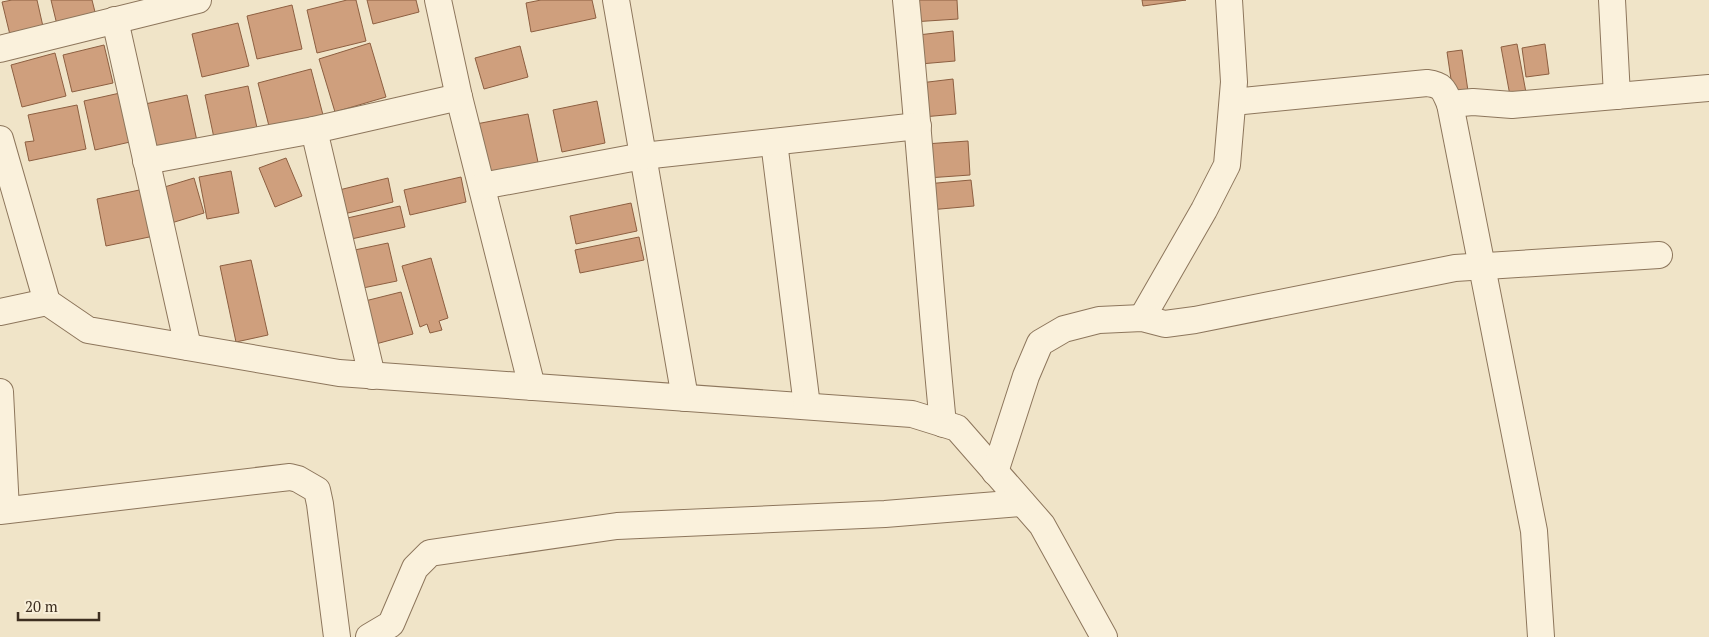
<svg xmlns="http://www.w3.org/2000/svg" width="1709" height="637" viewBox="0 0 1709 637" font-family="'PT Serif',serif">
	<rect width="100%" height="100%" fill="#f0e4c8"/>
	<g fill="#cf9f7d" stroke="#8d5f41">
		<polygon points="12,0 37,0 44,31 11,39 2,2"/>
		<polygon points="51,0 92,0 97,20 58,29"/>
		<polygon points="347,0 356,0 366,41 317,53 307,10"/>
		<polygon points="367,0 416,0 419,12 373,24"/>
		<polygon points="541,0 592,0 596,18 531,32 526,3"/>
		<polygon points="911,0 957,0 958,19 912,22"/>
		<polygon points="1142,0 1186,0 1143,6"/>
		<polygon points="292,5 302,49 257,59 247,16"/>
		<polygon points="238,23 249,66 202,77 192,34"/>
		<polygon points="953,31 955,61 920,64 918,35"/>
		<polygon points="370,43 386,97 335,112 319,59"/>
		<polygon points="1517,44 1527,98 1511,101 1501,47"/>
		<polygon points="1545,44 1549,74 1526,77 1522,48"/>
		<polygon points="104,45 113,83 72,92 63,55"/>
		<polygon points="520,46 528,77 484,89 475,58"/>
		<polygon points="1462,50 1468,91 1453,93 1447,52"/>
		<polygon points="55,53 66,96 22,107 11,65"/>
		<polygon points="311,69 323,115 270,130 258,83"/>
		<polygon points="953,79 956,114 923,117 920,83"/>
		<polygon points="248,86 257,128 214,138 205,95"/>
		<polygon points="120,93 130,142 95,150 84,101"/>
		<polygon points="187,95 197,141 155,150 145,104"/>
		<polygon points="597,101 605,143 562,152 553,110"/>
		<polygon points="77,105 86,149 29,161 25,142 34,141 28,115"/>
		<polygon points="528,114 539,167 482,179 471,125"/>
		<polygon points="968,141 970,175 927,178 925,144"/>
		<polygon points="286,158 302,196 275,207 259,168"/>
		<polygon points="231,171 239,213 207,219 199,177"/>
		<polygon points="461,177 466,202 410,215 404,190"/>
		<polygon points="194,178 204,213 168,224 158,189"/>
		<polygon points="388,178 393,202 340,215 335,191"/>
		<polygon points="971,180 974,206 929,210 926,184"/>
		<polygon points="144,189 154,236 106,246 97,199"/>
		<polygon points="631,203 637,231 576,244 570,216"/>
		<polygon points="400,206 405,227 347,240 343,219"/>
		<polygon points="639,237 644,260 580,273 575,250"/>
		<polygon points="388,243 397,281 358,289 350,251"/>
		<polygon points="431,258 448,318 439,321 442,330 430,333 427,324 420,327 402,266"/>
		<polygon points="251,260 268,335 236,342 220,266"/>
		<polygon points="401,292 413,334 372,345 361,302"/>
	</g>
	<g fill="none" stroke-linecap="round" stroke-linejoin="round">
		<g stroke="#8d765c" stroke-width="28">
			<g id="street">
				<polyline points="438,0 459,97 532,387"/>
				<polyline points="616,0 685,398"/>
				<path d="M 906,0 C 920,141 929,283 943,424"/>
				<polyline points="1612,0 1617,96"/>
				<polyline points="115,20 188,347"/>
				<polyline points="0,49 198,0"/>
				<path d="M 1233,102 L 1427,83 C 1443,85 1444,90 1450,104 L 1534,531 L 1541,637"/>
				<polyline points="1450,104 1473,102 1512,105 1709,88"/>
				<polyline points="314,130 372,376"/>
				<polyline points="0,139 47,302 88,330 339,373 912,414 957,428 1042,525 1104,637"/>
				<polyline points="774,142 807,406"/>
				<polyline points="146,161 314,130 459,97"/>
				<polyline points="482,186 643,156 918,126"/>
				<polyline points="0,312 47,302"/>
				<polyline points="1142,318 1204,210 1227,165 1234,82 1229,0"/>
				<polyline points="0,392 6,510"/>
				<polyline points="995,472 1026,376 1040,343 1064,329 1099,320 1142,318 1165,324 1195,320 1455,268 1659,255"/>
				<polyline points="0,511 290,477 298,479 317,490 320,504 337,637"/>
				<polyline points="369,637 391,624 415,568 430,553 617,526 885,514 1022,503"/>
			</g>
		</g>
		<use href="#street" stroke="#faf1dc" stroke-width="26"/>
	</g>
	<path d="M18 612v8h81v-8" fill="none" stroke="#3d2e20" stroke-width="2.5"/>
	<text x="25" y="612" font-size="15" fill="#3d2e20" stroke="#f7eed8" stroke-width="4" paint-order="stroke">20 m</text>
</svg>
